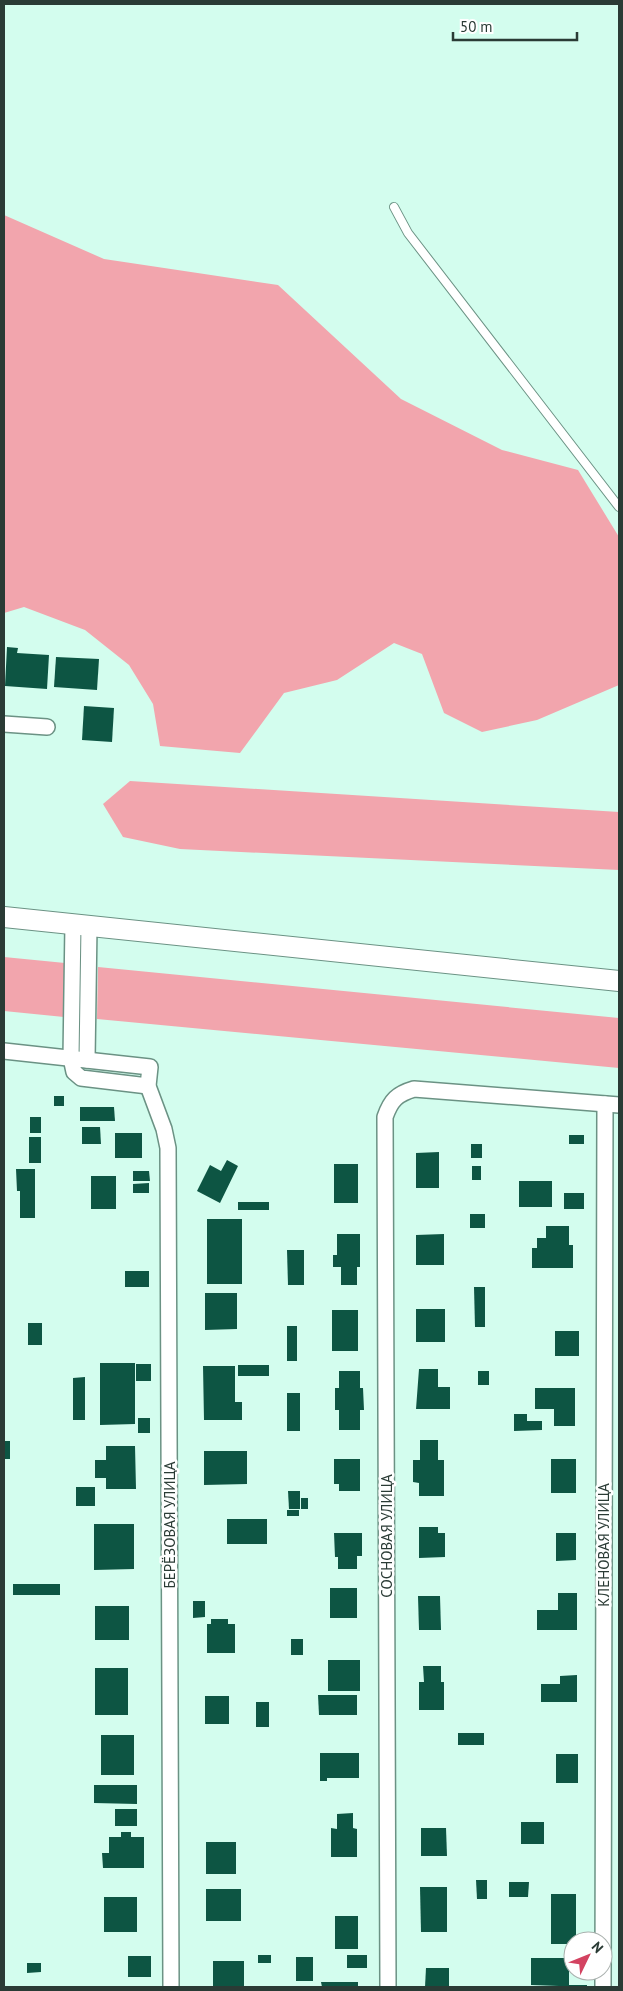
<svg xmlns="http://www.w3.org/2000/svg" width="623" height="1991" viewBox="0 0 623 1991" font-family="'PT Sans',sans-serif">
	<rect width="100%" height="100%" fill="#d3fdee"/>
	<g fill="#f2a5ad">
		<polygon points="4,215 104,259 278,285 401,399 502,450 578,470 619,537 619,685 537,720 482,732 444,713 422,654 394,643 337,680 284,693 240,753 160,746 153,704 129,665 85,630 24,607 4,613"/>
		<polygon points="130,781 619,812 619,870 180,849 123,837 103,804"/>
		<polygon points="4,957 65,963 64,1017 4,1011"/>
		<polygon points="98,967 619,1018 619,1068 97,1019"/>
	</g>
	<g fill="#0d5543">
		<polygon points="7,647 18,648 17,653 49,655 47,689 5,686"/>
		<polygon points="56,657 99,659 97,690 54,687"/>
		<polygon points="84,706 114,708 112,742 82,740"/>
		<rect x="54" y="1096" width="10" height="10"/>
		<polygon points="80,1107 114,1107 115,1121 80,1121"/>
		<rect x="30" y="1117" width="11" height="16"/>
		<polygon points="82,1127 100,1127 101,1144 82,1144"/>
		<rect x="115" y="1133" width="27" height="25"/>
		<rect x="569" y="1135" width="15" height="9"/>
		<rect x="29" y="1137" width="12" height="26"/>
		<rect x="471" y="1144" width="11" height="14"/>
		<polygon points="439,1152 439,1188 416,1188 416,1153"/>
		<polygon points="227,1160 238,1166 220,1203 197,1191 210,1165 221,1171"/>
		<rect x="334" y="1164" width="24" height="39"/>
		<rect x="472" y="1166" width="9" height="14"/>
		<polygon points="16,1169 35,1169 35,1218 20,1218 20,1191 17,1191"/>
		<polygon points="133,1171 149,1171 150,1181 133,1181"/>
		<rect x="91" y="1176" width="25" height="33"/>
		<rect x="519" y="1181" width="33" height="26"/>
		<polygon points="149,1183 149,1193 133,1193 133,1184"/>
		<rect x="564" y="1193" width="20" height="16"/>
		<rect x="238" y="1202" width="31" height="8"/>
		<rect x="470" y="1214" width="15" height="14"/>
		<rect x="207" y="1219" width="35" height="65"/>
		<polygon points="546,1226 569,1226 569,1245 573,1245 573,1268 532,1268 532,1248 537,1248 537,1238 546,1238"/>
		<polygon points="337,1234 360,1234 360,1267 357,1267 357,1285 341,1285 341,1267 333,1267 333,1255 337,1255"/>
		<polygon points="444,1234 444,1265 416,1265 416,1235"/>
		<polygon points="287,1250 304,1250 304,1285 288,1285"/>
		<rect x="125" y="1271" width="24" height="16"/>
		<polygon points="474,1287 485,1287 485,1327 475,1327"/>
		<polygon points="205,1293 237,1293 237,1329 205,1330"/>
		<rect x="416" y="1309" width="29" height="33"/>
		<rect x="332" y="1310" width="26" height="41"/>
		<rect x="28" y="1323" width="14" height="22"/>
		<rect x="287" y="1326" width="10" height="35"/>
		<rect x="555" y="1331" width="24" height="25"/>
		<polygon points="100,1363 135,1363 135,1424 100,1425"/>
		<rect x="136" y="1364" width="15" height="17"/>
		<rect x="238" y="1365" width="31" height="11"/>
		<polygon points="203,1366 235,1366 235,1402 242,1402 242,1420 204,1420"/>
		<polygon points="419,1369 438,1369 438,1387 450,1387 450,1409 416,1409"/>
		<polygon points="339,1371 360,1371 360,1388 363,1388 364,1410 360,1410 360,1430 339,1430 339,1410 335,1410 335,1388 339,1388"/>
		<rect x="478" y="1371" width="11" height="14"/>
		<polygon points="85,1377 85,1420 73,1420 73,1378"/>
		<polygon points="535,1388 575,1388 575,1426 554,1426 554,1409 535,1409"/>
		<rect x="287" y="1393" width="13" height="38"/>
		<polygon points="514,1414 527,1414 527,1421 542,1421 542,1430 514,1431"/>
		<rect x="138" y="1418" width="12" height="15"/>
		<polygon points="420,1440 438,1440 438,1460 444,1460 444,1496 419,1496 419,1483 413,1482 413,1460 420,1460"/>
		<rect x="4" y="1441" width="6" height="18"/>
		<polygon points="106,1446 135,1446 136,1489 106,1489 106,1478 95,1478 95,1460 106,1460"/>
		<polygon points="204,1451 247,1451 247,1484 204,1485"/>
		<polygon points="334,1459 360,1459 360,1491 339,1491 339,1484 334,1484"/>
		<rect x="551" y="1459" width="25" height="34"/>
		<rect x="76" y="1487" width="19" height="19"/>
		<polygon points="288,1491 300,1491 300,1509 289,1509"/>
		<rect x="301" y="1498" width="7" height="11"/>
		<rect x="287" y="1510" width="12" height="6"/>
		<rect x="227" y="1519" width="40" height="25"/>
		<polygon points="94,1524 134,1524 134,1569 94,1570"/>
		<polygon points="419,1527 438,1527 438,1533 445,1533 445,1557 419,1558"/>
		<polygon points="334,1533 362,1533 362,1556 357,1556 357,1569 338,1569 338,1557 335,1557"/>
		<polygon points="556,1533 576,1533 576,1560 556,1561"/>
		<rect x="13" y="1584" width="47" height="11"/>
		<rect x="330" y="1588" width="27" height="30"/>
		<polygon points="558,1593 577,1593 577,1630 537,1630 537,1610 558,1610"/>
		<polygon points="418,1596 440,1596 441,1630 419,1630"/>
		<polygon points="193,1601 205,1601 205,1617 193,1618"/>
		<rect x="95" y="1606" width="34" height="34"/>
		<polygon points="211,1619 228,1619 228,1624 235,1624 235,1653 207,1653 207,1624 211,1624"/>
		<rect x="291" y="1639" width="12" height="16"/>
		<rect x="328" y="1660" width="32" height="31"/>
		<polygon points="423,1666 441,1666 441,1682 444,1682 444,1710 419,1710 419,1682 424,1682"/>
		<rect x="95" y="1668" width="33" height="47"/>
		<polygon points="577,1675 577,1702 541,1702 541,1684 560,1684 560,1676"/>
		<polygon points="318,1695 357,1695 357,1715 319,1715"/>
		<rect x="205" y="1696" width="24" height="28"/>
		<rect x="256" y="1702" width="13" height="25"/>
		<rect x="458" y="1733" width="26" height="12"/>
		<rect x="101" y="1735" width="33" height="40"/>
		<polygon points="320,1753 359,1753 359,1778 327,1778 327,1781 320,1781"/>
		<rect x="556" y="1754" width="22" height="29"/>
		<polygon points="94,1785 137,1785 137,1804 94,1803"/>
		<rect x="115" y="1809" width="22" height="17"/>
		<polygon points="353,1813 353,1828 357,1829 357,1857 331,1857 331,1828 337,1829 337,1814"/>
		<rect x="521" y="1822" width="23" height="22"/>
		<polygon points="421,1828 446,1828 447,1856 421,1856"/>
		<polygon points="121,1832 131,1832 131,1837 144,1837 144,1868 103,1868 102,1853 109,1853 109,1837 121,1837"/>
		<rect x="206" y="1842" width="30" height="32"/>
		<polygon points="476,1880 487,1880 487,1899 477,1899"/>
		<polygon points="509,1882 529,1882 528,1897 509,1897"/>
		<polygon points="420,1887 447,1887 447,1932 421,1932"/>
		<rect x="206" y="1889" width="35" height="32"/>
		<polygon points="551,1894 576,1894 576,1941 573,1941 573,1944 551,1944"/>
		<rect x="104" y="1897" width="33" height="35"/>
		<rect x="335" y="1916" width="23" height="33"/>
		<rect x="258" y="1955" width="13" height="8"/>
		<rect x="347" y="1955" width="20" height="13"/>
		<rect x="128" y="1956" width="23" height="21"/>
		<rect x="296" y="1957" width="17" height="24"/>
		<polygon points="531,1958 569,1958 569,1985 587,1985 587,1987 531,1985"/>
		<rect x="213" y="1961" width="31" height="26"/>
		<polygon points="27,1963 41,1963 41,1972 27,1973"/>
		<polygon points="426,1968 449,1968 449,1987 425,1987"/>
		<polygon points="321,1982 358,1982 358,1987 322,1987"/>
	</g>
	<g fill="none" stroke-linecap="round" stroke-linejoin="round">
		<g stroke="#6b9284" stroke-width="10">
			<polyline id="lane" points="394,207 408,233 619,507"/>
		</g>
		<g stroke="#6b9284" stroke-width="18">
			<g id="street">
				<polyline points="4,724 47,727"/>
				<polyline points="73,924 71,1058 74,1072 81,1078 148,1086"/>
				<polyline points="4,1051 150,1067 148,1086 164,1129 168,1148 171,1987"/>
				<polyline points="87,1060 89,926"/>
				<path d="M 388,1987 L 385,1117 C 391,1100 397,1094 414,1089 L 619,1105"/>
				<polyline points="603,1987 605,1104"/>
			</g>
		</g>
		<g stroke="#6b9284" stroke-width="22">
			<polyline id="secondary" points="4,917 619,981"/>
		</g>
		<use href="#lane" stroke="#fff" stroke-width="8"/>
		<use href="#street" stroke="#fff" stroke-width="15"/>
		<use href="#secondary" stroke="#fff" stroke-width="20"/>
	</g>
	<g text-anchor="middle" stroke-width="5" stroke-linejoin="round" paint-order="stroke">
		<g font-size="15" fill="#2a3b35" stroke="#fff">
			<text transform="translate(170 1525) rotate(-90)" y="5">БЕРЁЗОВАЯ УЛИЦА</text>
			<text transform="translate(387 1536) rotate(-90)" y="5">СОСНОВАЯ УЛИЦА</text>
			<text transform="translate(604 1545) rotate(-90)" y="5">КЛЕНОВАЯ УЛИЦА</text>
		</g>
	</g>
	<rect width="623" height="1991" fill="none" stroke="#2a3b35" stroke-width="10"/>
	<g transform="translate(588 1956) rotate(47)"><circle r="24" fill="#ffffff" stroke="#aab1ae"/>
	<path d="M0-4L9 19L0 12L-9 19Z" fill="#d34361"/>
	<text y="-8" font-size="14" font-weight="bold" text-anchor="middle" fill="#2a3b35">N</text>
	</g>
	<path d="M453 32v8h124v-8" fill="none" stroke="#2a3b35" stroke-width="2.5"/>
	<text x="460" y="32" font-size="15" fill="#2a3b35" stroke="#ffffff" stroke-width="4" paint-order="stroke">50 m</text>
</svg>
